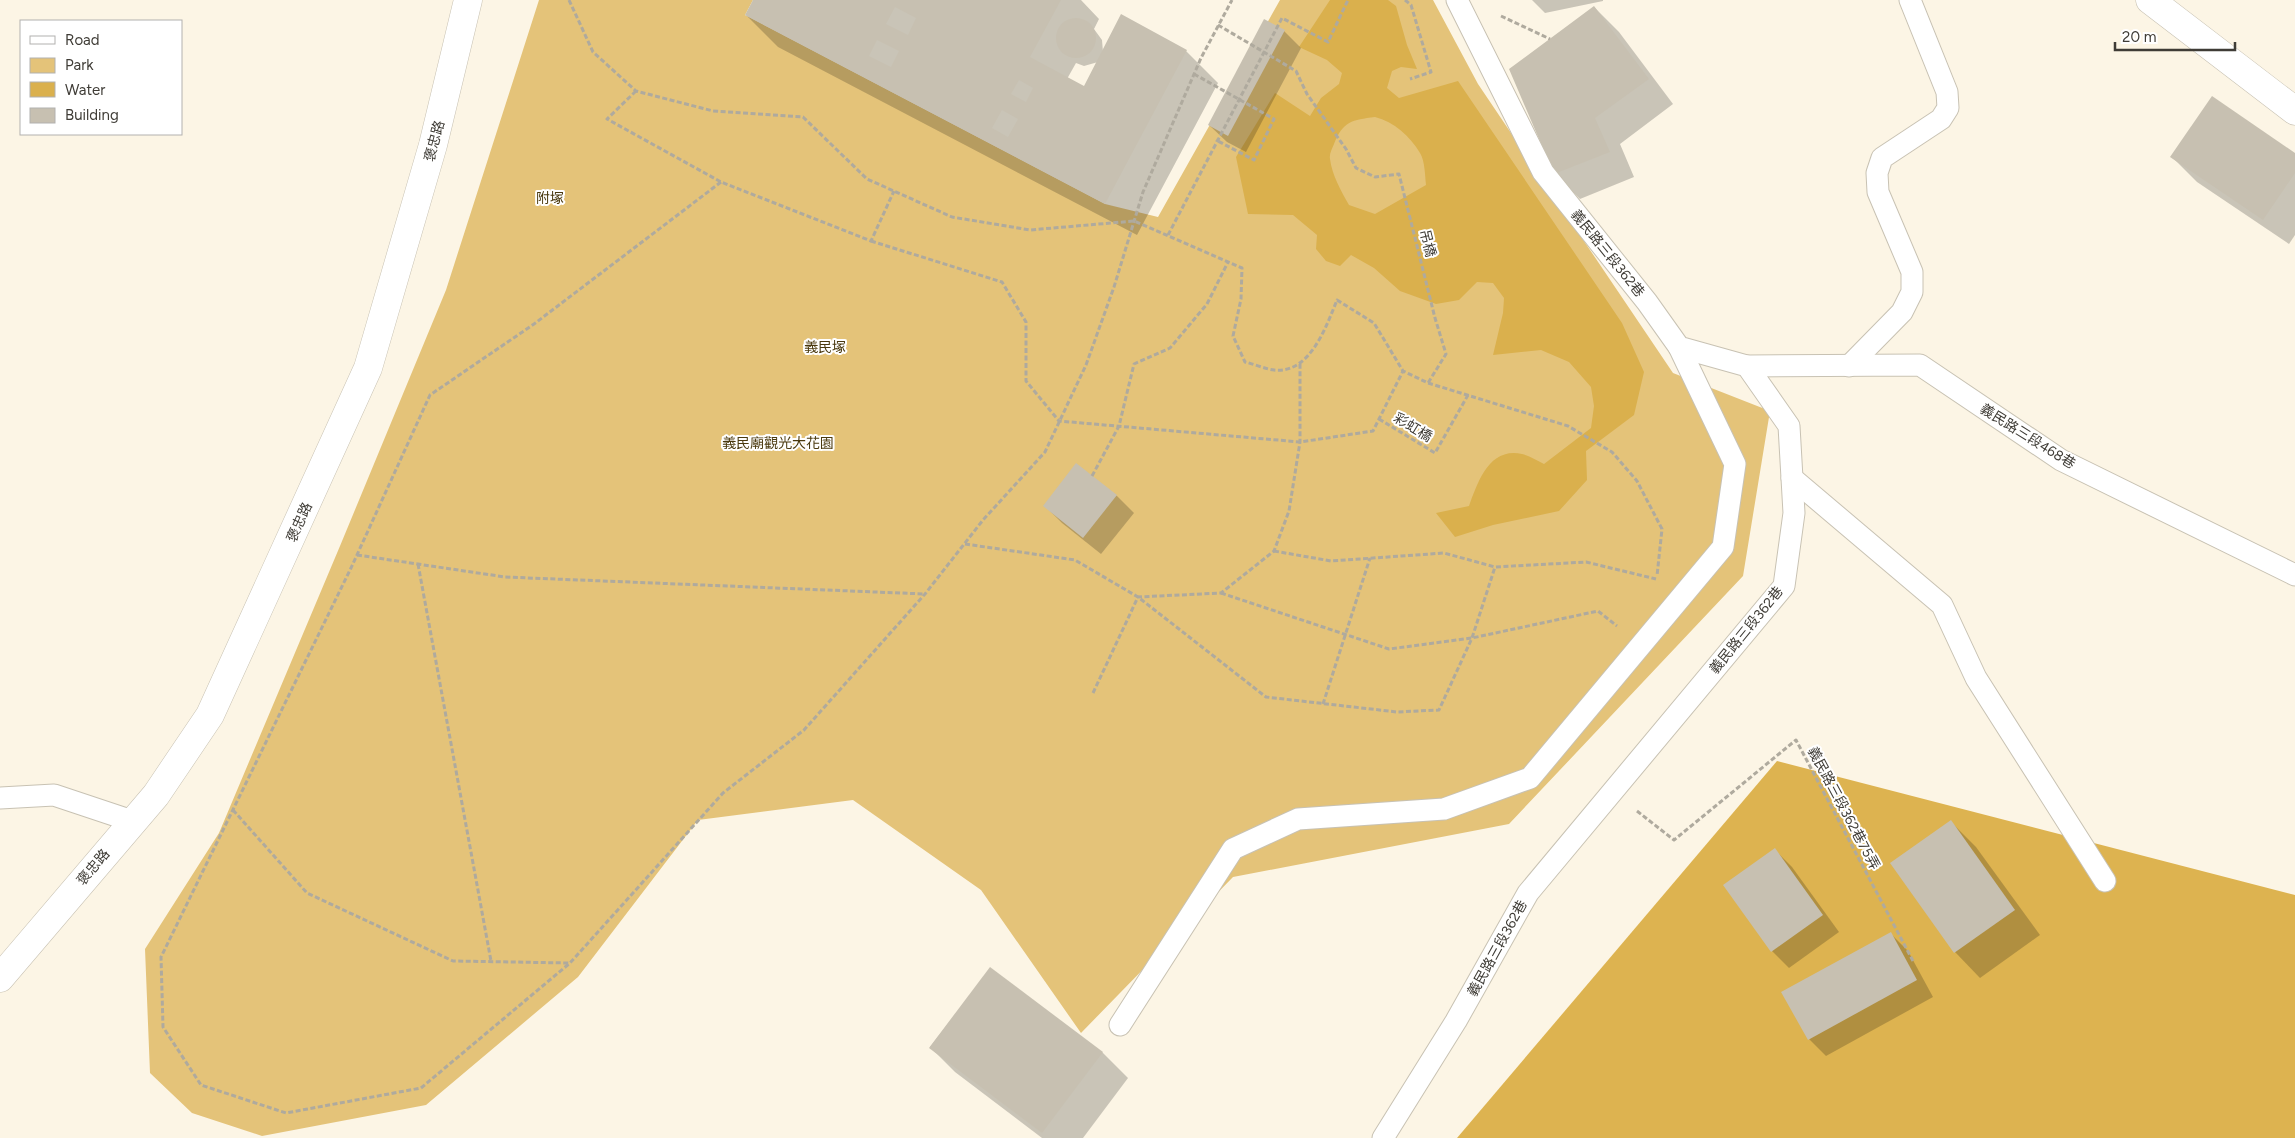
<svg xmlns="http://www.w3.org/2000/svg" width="2295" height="1138" viewBox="0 0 2295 1138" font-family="Figtree,'Noto Sans TC',sans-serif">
	<rect width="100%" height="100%" fill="#fcf5e5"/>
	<polygon fill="#e4c379" points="539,0 753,0 745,15 1105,204 1158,217 1280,0 1433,0 1478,84 1673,373 1770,411 1743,576 1509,824 1233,877 1081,1033 981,890 853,800 698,820 578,977 426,1105 262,1136 192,1113 150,1073 145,949 219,833 340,546 446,290"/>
	<polygon fill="#ddb350" points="1777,761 2295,895 2295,1138 1457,1138"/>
	<path fill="#dab04d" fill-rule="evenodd" d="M 1330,0 L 1388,0 L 1396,6 L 1407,45 L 1417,69 L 1401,67 L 1392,71 L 1387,88 L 1399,98 L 1458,81 L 1622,323 L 1644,372 L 1634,415 L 1586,451 L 1587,480 L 1559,511 L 1493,525 L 1455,537 L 1436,513 L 1469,506 C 1478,482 1489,447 1522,454 C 1530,456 1537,461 1544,464 L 1591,428 L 1594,406 L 1591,387 L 1569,362 L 1541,350 L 1493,355 L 1503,313 L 1504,298 L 1493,283 L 1477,282 L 1459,300 L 1436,304 L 1400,291 L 1374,268 L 1351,255 L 1340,266 L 1326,261 L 1316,249 L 1317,235 L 1293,215 L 1248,214 L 1236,157 L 1275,93 L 1310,116 L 1321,98 L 1339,84 L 1342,73 L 1327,60 L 1299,47 ZM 1375,117 C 1394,122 1410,136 1420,153 C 1425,161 1425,176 1426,185 L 1375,214 L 1349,205 C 1341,191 1332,175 1330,159 C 1329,154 1332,149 1334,144 C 1343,121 1352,120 1375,117 Z"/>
	<g fill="#0003" fill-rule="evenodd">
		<path d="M 754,0 L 1081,0 L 1099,19 L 1094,29 L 1102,40 L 1103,52 L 1186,51 L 1218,83 L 1137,235 L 778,47 L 746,15 ZM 1098,62 L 1085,88 L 1067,79 L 1076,63 L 1084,66 Z"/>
		<polygon points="1532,0 1603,0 1603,1 1545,13"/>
		<polygon points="1594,7 1619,32 1673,104 1620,144 1634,177 1580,199 1555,174"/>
		<polygon points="1284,31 1301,48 1246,152 1227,142 1209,125"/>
		<polygon points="2295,155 2295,235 2289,244 2197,182 2172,157"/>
		<polygon points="1077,465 1117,496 1134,513 1101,554 1062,523 1045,506"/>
		<polygon points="1951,822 1976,847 2040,935 1980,978 1955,952 1892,863"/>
		<polygon points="1775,850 1792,867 1839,932 1789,968 1772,951"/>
		<polygon points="1891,934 1908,951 1933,997 1826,1056 1809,1039"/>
		<polygon points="990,969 1103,1053 1128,1078 1083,1138 1042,1138 955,1072 930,1047"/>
	</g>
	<g fill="#c7c0b1" fill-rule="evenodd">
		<path d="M 753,0 L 1061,0 L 1030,57 L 1084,86 L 1121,14 L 1187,50 L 1105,204 L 745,15 ZM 895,7 L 916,18 L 908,35 L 886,24 ZM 877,40 L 899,51 L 891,67 L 869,56 ZM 1019,80 L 1033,88 L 1026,102 L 1011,94 ZM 1002,110 L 1018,119 L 1008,137 L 992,128 Z"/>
		<polygon points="1594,6 1649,79 1595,118 1610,152 1554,174 1509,69"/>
		<circle cx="1076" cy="38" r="20"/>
		<polygon points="1264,19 1285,30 1228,136 1208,125"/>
		<polygon points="2212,96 2295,153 2295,173 2263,220 2170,157"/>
		<polygon points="1076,463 1117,495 1083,538 1043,506"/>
		<polygon points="1951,820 2015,910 1954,953 1890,863"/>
		<polygon points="1775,848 1823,915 1771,952 1723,885"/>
		<polygon points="1891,932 1917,980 1808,1040 1781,992"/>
		<polygon points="990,967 1103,1052 1042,1133 929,1048"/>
	</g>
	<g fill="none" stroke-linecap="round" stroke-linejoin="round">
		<g stroke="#c8c2b3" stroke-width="23">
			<g id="lane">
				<polyline points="1747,366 1920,365 2061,460 2295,575"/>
				<polyline points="1849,366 1902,312 1912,292 1912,272 1878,192 1877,173 1882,158 1941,119 1948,108 1947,92 1910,0"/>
				<polyline points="1792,478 1942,605 1976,678 2105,881"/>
				<polyline points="0,798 54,795 132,821"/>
				<polyline points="1120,1025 1233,849 1298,819 1444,809 1530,778 1723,547 1735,464 1679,347"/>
				<polyline points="1383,1138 1456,1021 1528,893 1784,586 1794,513 1789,426 1747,366 1679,347 1647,302 1543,172 1457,0"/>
			</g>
		</g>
		<g stroke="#c8c2b3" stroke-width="29">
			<polyline id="street" points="0,978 156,795 210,715 368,368 433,145 468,0"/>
		</g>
		<g stroke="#c8c2b3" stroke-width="29">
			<polyline id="secondary" points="2150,0 2295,111"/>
		</g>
		<g stroke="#afaa9e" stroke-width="3" stroke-dasharray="5 2.5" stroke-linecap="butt">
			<path d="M 569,0 L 593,52 L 636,91 L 713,111 L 803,117 L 867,179 L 952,217 L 1030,230 L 1134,221 L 1242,268 L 1241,299 L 1233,336 L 1245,362 C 1254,364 1265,369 1274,370 C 1310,374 1326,327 1337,300 L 1374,323 L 1403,371 L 1428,383 L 1568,426 L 1612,452 L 1637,481 L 1662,529 L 1657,576"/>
			<polyline points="1405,0 1411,5 1431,72 1410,79"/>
			<polyline points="1501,16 1550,39"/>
			<polyline points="1218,25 1296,71 1307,94 1346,149 1356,168 1375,177 1399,174 1435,318 1446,354 1428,383"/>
			<polyline points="1194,74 1274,119 1254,160 1216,140"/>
			<polyline points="636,91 607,119 721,182 871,241 894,191"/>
			<polyline points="721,182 534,324 430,395 351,568 161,957 163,1027 201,1085 286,1113 421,1088 570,963 723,793 804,730 925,594 983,520 1045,452 1086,365 1114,287 1143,192 1201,58 1232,0"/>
			<polyline points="1168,235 1282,18 1328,42 1348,0"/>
			<polyline points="871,241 1002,282 1026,322 1026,381 1059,421 1300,442 1373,431 1403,371"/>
			<polyline points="1379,419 1435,453 1468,395"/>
			<polyline points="1092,476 1119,426 1134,364 1170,348 1207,304 1228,262"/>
			<polyline points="965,544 1075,560 1138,597 1266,697 1397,712 1439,710 1472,638 1495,567"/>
			<polyline points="1274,551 1331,561 1444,553 1495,567 1586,562 1656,579"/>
			<polyline points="357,555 505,577 925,594"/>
			<polyline points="418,564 491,961"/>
			<polyline points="1221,593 1389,649 1472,638 1598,611 1617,626"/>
			<polyline points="1093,693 1138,597 1221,593 1274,551 1289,511 1300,442 1300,364"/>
			<polyline points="1323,704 1370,558"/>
			<polyline points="233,810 307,893 453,961 569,963"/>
			<polyline points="1637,811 1674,840 1796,740 1913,961"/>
		</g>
		<use href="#lane" stroke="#fff" stroke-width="21"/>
		<use href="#street" stroke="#fff" stroke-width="28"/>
		<use href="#secondary" stroke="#fff" stroke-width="28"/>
	</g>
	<g text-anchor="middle" stroke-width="4" stroke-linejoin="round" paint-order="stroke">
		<g font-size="14" fill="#3f3c36" stroke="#fff">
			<text transform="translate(434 141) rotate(-75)" y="5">褒忠路</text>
			<text transform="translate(1428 243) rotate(76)" y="5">吊橋</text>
			<text transform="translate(1608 253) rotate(51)" y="5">義民路三段362巷</text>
			<text transform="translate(1413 427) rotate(31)" y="5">彩虹橋</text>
			<text transform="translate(2028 436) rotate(32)" y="5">義民路三段468巷</text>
			<text transform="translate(299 522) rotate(-66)" y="5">褒忠路</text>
			<text transform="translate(1746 630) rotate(-51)" y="5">義民路三段362巷</text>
			<text transform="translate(1844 808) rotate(62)" y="5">義民路三段362巷75弄</text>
			<text transform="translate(93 867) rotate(-50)" y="5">褒忠路</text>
			<text transform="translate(1497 948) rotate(-61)" y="5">義民路三段362巷</text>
		</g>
		<g font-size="14" fill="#4a390e" stroke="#fff">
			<text x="550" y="203">附塚</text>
			<text x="825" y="352">義民塚</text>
			<text x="778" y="448">義民廟觀光大花園</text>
		</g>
	</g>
	<rect x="20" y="20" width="162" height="115" fill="#ffffff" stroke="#b2b1af"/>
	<rect x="30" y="36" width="25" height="8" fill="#ffffff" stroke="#b2b1af"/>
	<text x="65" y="45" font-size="15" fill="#3f3c36">Road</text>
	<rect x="30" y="58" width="25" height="15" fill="#e4c379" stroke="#b2b1af"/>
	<text x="65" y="70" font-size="15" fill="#3f3c36">Park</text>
	<rect x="30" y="82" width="25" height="15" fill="#dab04d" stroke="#b2b1af"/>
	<text x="65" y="95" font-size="15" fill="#3f3c36">Water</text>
	<rect x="30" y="108" width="25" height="15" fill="#c7c0b1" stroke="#b2b1af"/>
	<text x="65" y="120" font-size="15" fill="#3f3c36">Building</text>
	<path d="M2115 42v8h120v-8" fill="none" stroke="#3f3c36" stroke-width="2.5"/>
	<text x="2122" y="42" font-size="15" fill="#3f3c36" stroke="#ffffff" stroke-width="4" paint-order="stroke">20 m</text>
</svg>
